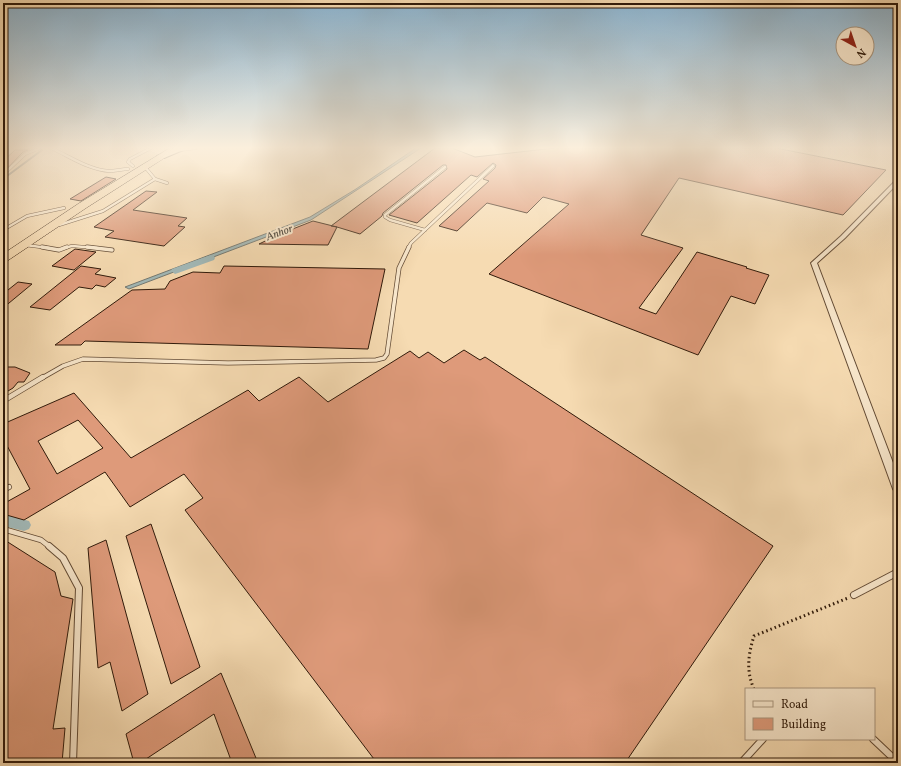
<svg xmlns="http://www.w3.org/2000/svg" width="901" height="766" viewBox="0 0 901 766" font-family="Vollkorn,serif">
	<rect width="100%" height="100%" fill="#f6dbb2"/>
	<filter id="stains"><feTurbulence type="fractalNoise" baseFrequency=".005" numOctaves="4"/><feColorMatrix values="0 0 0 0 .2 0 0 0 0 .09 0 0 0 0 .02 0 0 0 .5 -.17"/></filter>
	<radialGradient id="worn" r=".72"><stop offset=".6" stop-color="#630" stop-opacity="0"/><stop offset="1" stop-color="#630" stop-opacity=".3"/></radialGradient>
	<polygon fill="#a1b8b7" stroke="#747972" points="416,148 421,148 311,220 129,289 125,287 310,217 356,189"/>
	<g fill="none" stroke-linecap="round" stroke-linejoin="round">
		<polyline stroke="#747972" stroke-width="2" points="3,179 42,150"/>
		<g fill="#a1b8b7" fill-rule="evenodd">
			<polygon points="211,255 214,256 215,258 214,260 178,273 175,274 171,271 172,269"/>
			<polygon points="3,514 29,521 31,525 29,529 24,531 3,526"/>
		</g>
	</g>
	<g fill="#de9a7a" stroke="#301a0a" fill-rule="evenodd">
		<polygon points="435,148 452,148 475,157 555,148 776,148 886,170 843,215 679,178 641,235 683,248 639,308 656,314 697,252 747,267 746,268 769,275 755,304 731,296 698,355 489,274 569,204 543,197 527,213 487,203 457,231 439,226 489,181 483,179 495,168 496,165 493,163 477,177 471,175 417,223 389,215 447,169 446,165 443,165 383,213 382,216 360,234 337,227 328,245 259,244 280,234 313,221 337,227 331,226"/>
		<polygon points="15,150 28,150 23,152 3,173 3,161"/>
		<polygon points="106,177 116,179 81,201 70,199"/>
		<polygon points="146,191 157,192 133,210 187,218 178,226 185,227 164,246 105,237 114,231 94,227"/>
		<polygon points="75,249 96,252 74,270 52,266"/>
		<polygon points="81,266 101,269 95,274 116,278 105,287 96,285 92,289 79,287 50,310 30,307"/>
		<polygon points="224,266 385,269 368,349 85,341 81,345 55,345 132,290 165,289 170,281 193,272 220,273"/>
		<polygon points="18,282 32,284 3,308 3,294"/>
		<path d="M 464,350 L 480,360 L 485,357 L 773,546 L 625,763 L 377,763 L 185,510 L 203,498 L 184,474 L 130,507 L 105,472 L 24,520 L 3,514 L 3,504 L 30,489 L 3,438 L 3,424 L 74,393 L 131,458 L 248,390 L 259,401 L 299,377 L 328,402 L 410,351 L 419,358 L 428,352 L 444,363 ZM 78,420 L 103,448 L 57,474 L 38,441 Z"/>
		<polygon points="3,367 15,367 30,373 24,382 18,382 13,388 3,394"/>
		<polygon points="151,524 200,667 171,684 126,536"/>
		<polygon points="3,539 55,572 61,596 73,599 53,729 65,728 62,763 3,763"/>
		<polygon points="106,540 148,694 122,711 110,662 98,668 88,548"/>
		<polygon points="221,673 258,763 232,763 214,714 140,763 134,763 126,734"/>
	</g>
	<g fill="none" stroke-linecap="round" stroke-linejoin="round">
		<g stroke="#624a34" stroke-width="3.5">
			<g id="lane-far3">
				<path d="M 51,148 C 69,156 89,170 109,171 C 116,171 122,169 128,169"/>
				<polyline points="180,150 196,148"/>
				<polyline points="133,166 128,162 130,159 151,148"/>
				<polyline points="7,171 25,154 40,148"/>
				<polyline points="155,179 167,183"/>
				<polyline points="59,225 103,211 155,179 145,167"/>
				<polyline points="3,230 27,216 64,208"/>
				<polyline points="425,230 390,220 385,217 385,215 445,167"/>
				<polyline points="25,245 49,248"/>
				<polyline points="64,248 72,246 97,248"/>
				<polyline points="408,248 411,243 493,166"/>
			</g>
		</g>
		<g stroke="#624a34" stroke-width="5">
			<g id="lane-far2">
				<polyline points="42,247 59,250 67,247"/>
				<polyline points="87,247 112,250"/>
				<polyline points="42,378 63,366 83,359 228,363 376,360 384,358 387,354 399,268 409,247"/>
			</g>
		</g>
		<g stroke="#624a34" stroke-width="6">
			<g id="lane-far1">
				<polyline points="3,401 43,377"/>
				<polyline points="3,490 9,487"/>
				<polyline points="3,529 41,540 50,547"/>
			</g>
		</g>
		<g stroke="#624a34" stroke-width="8">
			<g id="lane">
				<polyline points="49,546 63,558 79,588 73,763"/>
				<polyline points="854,595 898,572"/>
				<polyline points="873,739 891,756 896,763"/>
				<polyline points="741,763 763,739"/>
			</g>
		</g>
		<g stroke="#624a34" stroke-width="2">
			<polygon id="street" points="898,178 898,183 845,238 817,263 898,476 898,493 895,492 893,489 811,263 841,236"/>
		</g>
		<g stroke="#301a0a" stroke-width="2">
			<polygon id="secondary" points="178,148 188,148 164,158 161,158 157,156"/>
		</g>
		<g stroke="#301a0a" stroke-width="1">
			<polygon id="highway" points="170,148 180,148 86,208 7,261 3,263 3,254 78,204"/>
		</g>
		<path stroke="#301a0a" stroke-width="3" stroke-dasharray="1.5 3" stroke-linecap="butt" d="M 754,689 C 746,671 748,655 754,636 L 848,598"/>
		<use href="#lane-far3" stroke="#f9e8cd" stroke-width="2.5"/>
		<use href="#lane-far2" stroke="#f9e8cd" stroke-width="3.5"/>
		<use href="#lane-far1" stroke="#f9e8cd" stroke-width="4.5"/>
		<use href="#lane" stroke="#f9e8cd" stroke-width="6"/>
		<use href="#street" fill="#f9e8cd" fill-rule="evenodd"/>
		<use href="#secondary" fill="#f9e8cd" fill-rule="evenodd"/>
		<use href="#highway" fill="#f6dbb2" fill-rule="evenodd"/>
	</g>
	<linearGradient id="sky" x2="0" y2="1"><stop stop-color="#8bb6d4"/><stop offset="0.58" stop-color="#fbefdc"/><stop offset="1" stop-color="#fbefdc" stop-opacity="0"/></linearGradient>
	<rect width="901" height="255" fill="url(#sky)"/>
	<g text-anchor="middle" stroke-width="4" stroke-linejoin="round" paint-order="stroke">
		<g font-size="11" font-style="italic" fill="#585147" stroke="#f9e8cd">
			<text transform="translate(279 232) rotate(-20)" y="4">Anhor</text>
		</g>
	</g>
	<rect width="901" height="766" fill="none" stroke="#f6dbb2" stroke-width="16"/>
	<rect x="4" y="4" width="893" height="758" fill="none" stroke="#301a0a" stroke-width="2"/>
	<rect x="8" y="8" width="885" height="750" fill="none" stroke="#301a0a"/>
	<rect x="745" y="688" width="130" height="52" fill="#f9e8cd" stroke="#a9967f"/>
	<rect x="753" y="701" width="20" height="6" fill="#f9e8cd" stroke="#a9967f"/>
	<text x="781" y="708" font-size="12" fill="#301a0a">Road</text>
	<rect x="753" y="718" width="20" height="12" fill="#de9a7a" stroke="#a9967f"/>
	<text x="781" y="728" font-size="12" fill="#301a0a">Building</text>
	<g transform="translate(855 46) rotate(140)"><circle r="19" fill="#f9e8cd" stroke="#a9967f"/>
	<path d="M0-3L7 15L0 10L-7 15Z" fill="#8f2418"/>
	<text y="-6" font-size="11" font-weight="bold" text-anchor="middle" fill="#301a0a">N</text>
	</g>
	<rect width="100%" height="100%" filter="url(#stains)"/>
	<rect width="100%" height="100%" fill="url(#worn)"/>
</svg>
